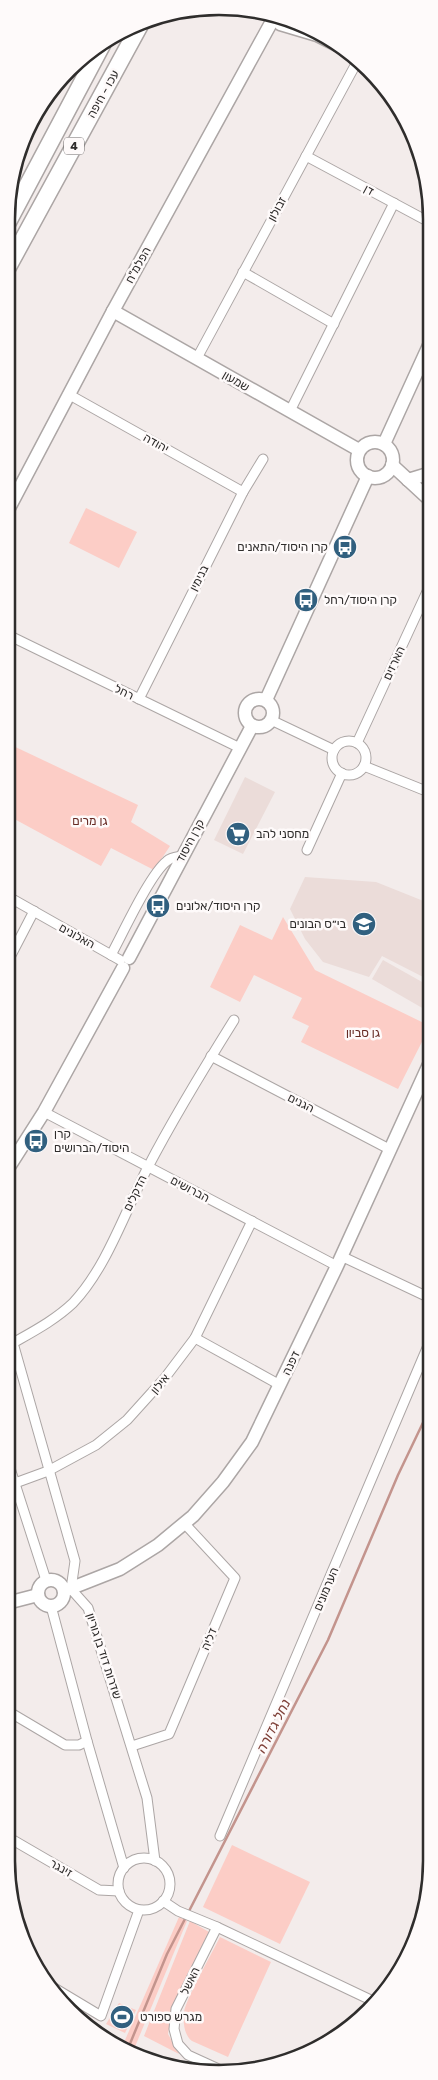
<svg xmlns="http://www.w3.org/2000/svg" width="438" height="2080" viewBox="0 0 438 2080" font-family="Rubik,'Noto Sans Hebrew',sans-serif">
	<rect width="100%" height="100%" fill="#f3eceb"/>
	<g fill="#ebdcd9">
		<polygon points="245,777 275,792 243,854 214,840"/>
		<polygon points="305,877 376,882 431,904 431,981 382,956 369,977 323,962 305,939 290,909"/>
		<polygon points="383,960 431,987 431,1013 372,979"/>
	</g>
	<g fill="#fccdc6">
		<polygon points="86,508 137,532 119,568 69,543"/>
		<polygon points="7,743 138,805 131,822 170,846 154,870 111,848 101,866 7,815"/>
		<polygon points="283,917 315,970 430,1026 398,1089 301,1042 309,1026 292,1018 302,998 254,975 240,1002 210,987 240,925 272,940"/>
		<polygon points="232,1845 310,1882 280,1944 203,1907"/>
		<polygon points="179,1917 187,1921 132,2054 122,2047"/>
		<polygon points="190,1921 209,1932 173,2006 168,2034 179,2054 144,2036"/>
		<path d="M 220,1937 L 271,1962 L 228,2057 L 192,2041 C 184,2035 183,2023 184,2012 C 185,2001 213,1951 220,1937 Z"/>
		<polygon points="119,2003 136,2010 125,2033 106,2024"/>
	</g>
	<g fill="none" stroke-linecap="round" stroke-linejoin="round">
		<polyline stroke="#c3948d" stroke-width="2.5" points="127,2051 167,1954 328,1640 398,1475 430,1408"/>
		<g stroke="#aca6a5" stroke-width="11">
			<g id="street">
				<polyline points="306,156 431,223"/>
				<polyline points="243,272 334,324"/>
				<polyline points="197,358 358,60"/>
				<polyline points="68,394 243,492"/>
				<polyline points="290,411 394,203"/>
				<polyline points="8,635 240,748"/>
				<polyline points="139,699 243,492 263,459"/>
				<polyline points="271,720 334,750"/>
				<circle cx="349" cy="758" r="17"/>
				<polyline points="357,743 431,583"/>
				<polyline points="364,766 431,793"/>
				<polyline points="307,850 342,773"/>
				<polyline points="7,896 120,960"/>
				<path d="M 111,955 C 123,933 150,874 167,861 C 171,857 176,857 182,856"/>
				<polyline points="7,963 34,911"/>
				<polyline points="211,1056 391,1150"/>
				<polyline points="44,1112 337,1266"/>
				<polyline points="341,1256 430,1298"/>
				<polyline points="195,1338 280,1385"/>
				<polyline points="7,1459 46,1580"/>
				<polyline points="7,1486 48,1471 96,1445 127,1420 164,1379 195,1338 252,1221"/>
				<polyline points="51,1606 87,1741 124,1868"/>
				<polyline points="6,1710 65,1745 79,1745 87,1741"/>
				<polyline points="132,1746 169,1734 235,1578 184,1523"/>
				<polyline points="6,1836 99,1890 119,1891"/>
				<polyline points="220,1836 430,1341"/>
				<circle cx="144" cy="1884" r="26"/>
				<path d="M 155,1861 L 147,1798 L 88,1608 L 71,1589 L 75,1561 L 13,1343 C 34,1331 55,1320 73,1303 C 107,1267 125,1211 148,1167 C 174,1117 204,1068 234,1020"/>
				<polyline points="163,1901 178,1911 217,1927 375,2002"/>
				<polyline points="217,1927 176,2009 174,2029 178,2044 188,2055 223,2071"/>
				<polyline points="51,1986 101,2016 139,1910"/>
			</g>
		</g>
		<g stroke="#aca6a5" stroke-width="15">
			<g id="secondary">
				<polyline points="280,24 317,35 337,45"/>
				<polyline points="113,311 359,450"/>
				<circle cx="375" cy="460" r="18"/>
				<polyline points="384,444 431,341"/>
				<polyline points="392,465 431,501"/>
				<polyline points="408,480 431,473"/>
				<polyline points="8,510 113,311 271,23"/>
				<circle cx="259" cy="713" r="14"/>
				<polyline points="266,700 368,476"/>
				<polyline points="129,958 252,726"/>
				<polyline points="7,1170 44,1112 123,968"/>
				<circle cx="51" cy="1593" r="13"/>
				<polyline points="64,1591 120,1569 158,1545 193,1516 223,1482 252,1442 337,1266 431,1060"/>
				<polyline points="7,1603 38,1595"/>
			</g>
		</g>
		<g stroke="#aca6a5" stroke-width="19">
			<g id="highway">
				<polyline points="8,222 103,43"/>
				<polyline points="8,267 140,25"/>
			</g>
		</g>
		<use href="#street" stroke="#fff" stroke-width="9"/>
		<use href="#secondary" stroke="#fff" stroke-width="12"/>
		<use href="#highway" stroke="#fff" stroke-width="16"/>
	</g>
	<defs>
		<g id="bus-disc" transform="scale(1.25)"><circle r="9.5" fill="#31607f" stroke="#fefafa"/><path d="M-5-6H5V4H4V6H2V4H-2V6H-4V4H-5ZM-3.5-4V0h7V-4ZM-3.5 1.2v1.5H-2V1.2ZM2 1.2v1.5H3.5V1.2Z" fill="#fff"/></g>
		<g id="supermarket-disc" transform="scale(1.25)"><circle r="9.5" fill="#31607f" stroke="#fefafa"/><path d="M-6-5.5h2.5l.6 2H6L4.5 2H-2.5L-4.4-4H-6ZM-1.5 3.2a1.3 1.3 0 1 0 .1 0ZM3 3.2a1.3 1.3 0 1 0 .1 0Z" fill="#fff"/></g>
		<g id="school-disc" transform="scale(1.25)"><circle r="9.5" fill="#31607f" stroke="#fefafa"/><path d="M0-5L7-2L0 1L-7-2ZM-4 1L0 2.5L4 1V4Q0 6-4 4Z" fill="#fff"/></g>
		<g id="stadium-disc" transform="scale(1.25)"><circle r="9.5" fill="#31607f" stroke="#fefafa"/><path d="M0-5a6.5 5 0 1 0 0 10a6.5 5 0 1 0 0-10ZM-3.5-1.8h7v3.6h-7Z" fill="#fff"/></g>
	</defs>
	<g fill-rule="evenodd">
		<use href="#bus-disc" x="345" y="547"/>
		<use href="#bus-disc" x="306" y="600"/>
		<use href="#supermarket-disc" x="238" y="834"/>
		<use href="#bus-disc" x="158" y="906"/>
		<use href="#school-disc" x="364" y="924"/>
		<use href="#bus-disc" x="36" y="1141"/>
		<use href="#stadium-disc" x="122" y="2017"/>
	</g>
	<g text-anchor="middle" stroke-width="5" stroke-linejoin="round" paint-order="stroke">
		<rect fill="#fefafa" stroke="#6d6a6a" stroke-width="1" x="64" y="137.5" width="20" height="17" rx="4"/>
		<g font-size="11" font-weight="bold" fill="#2f2d2c">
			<text x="74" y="150">4</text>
		</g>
		<g font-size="12" fill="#2f2d2c" stroke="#fefafa">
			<text transform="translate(103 94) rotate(-61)" y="4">עכו - חיפה</text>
			<text transform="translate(369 190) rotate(28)" y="4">דן</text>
			<text transform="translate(277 209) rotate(-61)" y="4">זבולון</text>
			<text transform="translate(138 265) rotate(-61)" y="4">הפלמ"ח</text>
			<text transform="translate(236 381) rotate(30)" y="4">שמעון</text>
			<text transform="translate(156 443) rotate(29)" y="4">יהודה</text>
			<text transform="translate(199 578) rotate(-63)" y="4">בנימין</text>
			<text transform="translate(394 663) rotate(-65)" y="4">הארזים</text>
			<text transform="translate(124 692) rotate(26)" y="4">רחל</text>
			<text transform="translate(190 841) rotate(-62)" y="4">קרן היסוד</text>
			<text transform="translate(77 936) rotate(29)" y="4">האלונים</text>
			<text transform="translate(301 1103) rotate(27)" y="4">הגנים</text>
			<text transform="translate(190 1189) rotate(28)" y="4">הברושים</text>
			<text transform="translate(135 1193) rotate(-64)" y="4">הדקלים</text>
			<text transform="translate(291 1363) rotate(-64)" y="4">דפנה</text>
			<text transform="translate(160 1384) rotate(-50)" y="4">אילון</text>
			<text transform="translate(326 1589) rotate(-67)" y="4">הערמונים</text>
			<text transform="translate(209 1639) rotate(-67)" y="4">דליה</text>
			<text transform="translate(104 1656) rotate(72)" y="4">שדרות דוד בן גוריון</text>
			<text transform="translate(61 1868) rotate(30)" y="4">זינגר</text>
			<text transform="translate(190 1981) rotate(-64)" y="4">האשל</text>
		</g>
		<g font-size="12" fill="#2f2d2c" stroke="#fefafa" text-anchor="start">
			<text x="328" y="551" text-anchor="end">קרן היסוד/התאנים</text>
			<text x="324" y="604">קרן היסוד/רחל</text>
			<text x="256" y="838">מחסני להב</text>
			<text x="176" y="910">קרן היסוד/אלונים</text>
			<text x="346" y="928" text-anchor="end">בי״ס הבונים</text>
			<text x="54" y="1138">קרן<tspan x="54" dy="14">היסוד/הברושים</tspan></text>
			<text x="140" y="2021">מגרש ספורט</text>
		</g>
		<g font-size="12" fill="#662a23" stroke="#fefafa">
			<text x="90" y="825">גן מרים</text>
			<text x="363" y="1037">גן סביון</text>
		</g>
		<g font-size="14" font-style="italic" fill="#7f4038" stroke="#fefafa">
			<text transform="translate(273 1726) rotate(-63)" y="5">נחל גדורה</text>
		</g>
	</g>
	<path d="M0 0H438V2080H0ZM219 15H219A204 204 0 0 1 423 219V1861A204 204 0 0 1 219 2065H219A204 204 0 0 1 15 1861V219A204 204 0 0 1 219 15Z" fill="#fefafa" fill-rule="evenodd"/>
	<path fill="none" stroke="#2f2d2c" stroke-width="2.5" d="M219 15H219A204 204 0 0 1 423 219V1861A204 204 0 0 1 219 2065H219A204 204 0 0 1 15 1861V219A204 204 0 0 1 219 15Z"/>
</svg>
